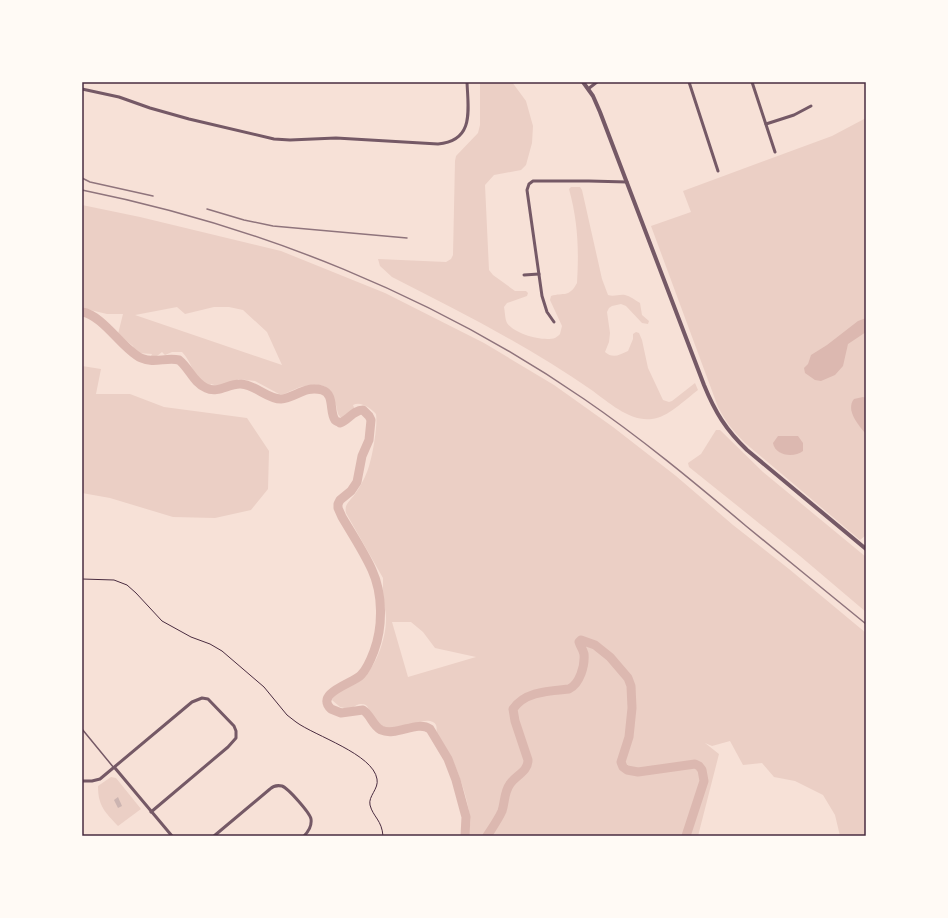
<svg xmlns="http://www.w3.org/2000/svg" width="948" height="918" viewBox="0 0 948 918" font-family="Inter,sans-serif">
	<rect width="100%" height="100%" fill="#f7e1d7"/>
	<g fill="#ebcfc5" fill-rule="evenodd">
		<path d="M 480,82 L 512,82 L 526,101 L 533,126 L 532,143 L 526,165 L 521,170 L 494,175 L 485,185 L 489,270 L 493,275 L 515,291 L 526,291 L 528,293 L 527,296 L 507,303 L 504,307 C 505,312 505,319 507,323 C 514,334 543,342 555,338 C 557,337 559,335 560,334 L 562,326 L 550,300 L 551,296 C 564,292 569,298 577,283 C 579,249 578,222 569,189 L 571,187 L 580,187 L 582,190 L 602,279 L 608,295 C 614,297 619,294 625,295 C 630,296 635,300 640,303 L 642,315 L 649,321 L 648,324 L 642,323 L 626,306 L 621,304 L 612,306 L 609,308 L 607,312 L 610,333 L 609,342 L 605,352 C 613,359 619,355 628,351 L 633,339 L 633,334 L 636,332 L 639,333 L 642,340 L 648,368 L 663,400 L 669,402 L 672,401 L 695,383 L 698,390 C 686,399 667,418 652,419 C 631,422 609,403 593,391 C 530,347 461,312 392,277 L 380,266 L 378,259 L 446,262 L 451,259 L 453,255 L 455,161 L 456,156 L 478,133 L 480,125 Z"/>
		<path d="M 866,118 L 866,535 L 860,540 L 745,443 C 734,432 725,421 718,407 L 651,226 L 691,212 L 683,191 L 832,136 Z"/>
		<path d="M 82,205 L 140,217 L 281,251 L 385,293 L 484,343 L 554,385 L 613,427 L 676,476 L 733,525 L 789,569 L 866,633 L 866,836 L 840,836 L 835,815 L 823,795 L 795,781 L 774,777 L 762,763 L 743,765 L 730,741 L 712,746 L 705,743 L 719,754 L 698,836 L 469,836 C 469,830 471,824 470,818 C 468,800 460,776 452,759 C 449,751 441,744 438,736 C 435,731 439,725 433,722 C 421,716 401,733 388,729 C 382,727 375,720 372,716 C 368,710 369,703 360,704 C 357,704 353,708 349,709 L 340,707 L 332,700 C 335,690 349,687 357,683 C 375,672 387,637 386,617 C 386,608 381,599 382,590 L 383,590 L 383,578 L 346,513 C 344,504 350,501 355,494 C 359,488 364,480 367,472 C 372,460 378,426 376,414 C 370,408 361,401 353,405 L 355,410 L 344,419 L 341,418 L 338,414 L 336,405 L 328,389 L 324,386 L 315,384 L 300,387 L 284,394 L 279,394 L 255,381 L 238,379 L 237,381 L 218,386 L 211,384 L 209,390 L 207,391 C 195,382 193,363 182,352 L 172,352 L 165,355 L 162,352 L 157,356 L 152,357 L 151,356 L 152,354 L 138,353 L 134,350 L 133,346 L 118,334 L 123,314 L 107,314 L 82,308 ZM 177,307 L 185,314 L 214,307 L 229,307 L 243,310 L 267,332 L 282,365 L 135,315 ZM 392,622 L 411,622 L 423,632 L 435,648 L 476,657 L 408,677 Z"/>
		<polygon points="82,366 101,369 96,394 130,394 164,407 247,418 269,451 268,489 251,510 215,518 173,517 110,498 82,493"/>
		<polygon points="716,430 720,430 763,472 866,557 866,612 800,556 689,467 688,463 701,454"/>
		<path d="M 111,777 L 116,778 L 141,809 L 118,826 C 105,812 98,806 98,786 Z"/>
	</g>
	<g fill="#dcb8b0">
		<polygon points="866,318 866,332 848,344 843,366 835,375 821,381 815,380 805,373 804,368 808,364 811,355 827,345 858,321"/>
		<path d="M 863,397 L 866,398 L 866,434 C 859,426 845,410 854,399 Z"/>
		<path d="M 778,436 L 798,436 L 803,443 L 803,451 C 794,458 775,456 773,443 Z"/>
	</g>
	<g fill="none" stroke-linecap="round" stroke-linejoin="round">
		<g stroke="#dcb8b0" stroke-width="9">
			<path d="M 82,312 C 103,315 123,350 141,358 C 154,364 166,357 179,360 C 190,369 193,382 206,388 C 218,394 229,383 241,384 C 256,385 267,399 281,399 C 295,398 305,385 322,390 C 335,394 329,412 335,420 C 335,421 339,422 340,423 C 349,420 353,410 363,410 L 369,416 L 371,420 L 369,440 L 362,456 L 357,482 L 351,491 L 340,500 L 338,504 L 338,508 L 342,517 C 352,534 364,552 372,570 C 383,594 383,627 374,651 C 371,659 367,669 361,675 C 354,683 314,693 331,709 L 341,713 L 363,710 C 371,715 372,725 381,730 C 396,737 417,720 430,729 L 448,759 L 456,780 L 466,817 L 465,836"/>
			<path d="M 487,836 C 492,828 498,820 502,811 C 505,802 504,792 510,784 C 516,775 528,772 528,760 L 515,721 L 513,709 C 525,691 550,691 569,689 C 580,684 585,665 584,654 C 583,649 580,646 579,642 L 581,640 L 595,645 L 610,657 L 628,678 L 631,686 L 632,708 L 629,737 L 621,762 L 623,767 L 627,770 L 638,772 L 695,764 L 699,766 L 702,770 L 704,781 L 686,836"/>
		</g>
	</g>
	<polygon fill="#ccb4b1" points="118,797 122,806 118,808 114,800"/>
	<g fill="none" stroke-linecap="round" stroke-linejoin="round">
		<path stroke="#4a2c40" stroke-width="1" d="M 82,579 L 114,580 L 127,585 L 136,593 L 162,621 L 191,637 L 210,644 L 222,651 L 264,687 L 287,715 L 296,722 C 315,736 373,754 377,779 C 379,789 368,796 370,805 C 373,817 382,820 383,836"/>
		<polyline stroke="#755966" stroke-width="1.5" points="82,729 114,768"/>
		<g stroke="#755966" stroke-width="3">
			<polyline points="689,82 718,171"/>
			<polyline points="752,82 775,152"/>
			<path d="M 82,89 L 119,97 L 150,108 L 189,119 L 274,139 L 290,140 L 336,138 L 438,144 C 475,141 468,109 467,82"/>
			<polyline points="588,89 597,82"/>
			<polyline points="766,124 794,115 811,106"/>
			<polyline points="524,275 539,274"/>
			<polyline points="554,322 547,312 542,296 527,190 529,184 533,181 589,181 627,182"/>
			<polyline points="115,768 172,836"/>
			<polyline points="82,781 92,781 100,779 192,702 202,698 208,699 234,726 236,731 236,738 228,747 151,812"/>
			<polyline points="82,835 83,836"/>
			<path d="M 214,836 L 270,789 C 273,786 277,785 282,786 C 288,788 310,813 311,819 C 312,826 308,832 304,836"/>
		</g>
		<path stroke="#755966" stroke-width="4" d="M 583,82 L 593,96 L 600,112 L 704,385 C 715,412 726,430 747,450 L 866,549"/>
		<g stroke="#8f747c" stroke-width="1.5">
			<polyline points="82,178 90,182 153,196"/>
			<path d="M 82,190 C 261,226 434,296 584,399 C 641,438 694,482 746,526 C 786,559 826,591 866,624"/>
			<polyline points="207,209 244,220 273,226 407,238"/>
		</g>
	</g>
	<rect width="948" height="918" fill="none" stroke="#fffaf5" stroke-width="166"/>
	<rect x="83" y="83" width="782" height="752" fill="none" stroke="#4a2c40" stroke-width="1.5"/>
</svg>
